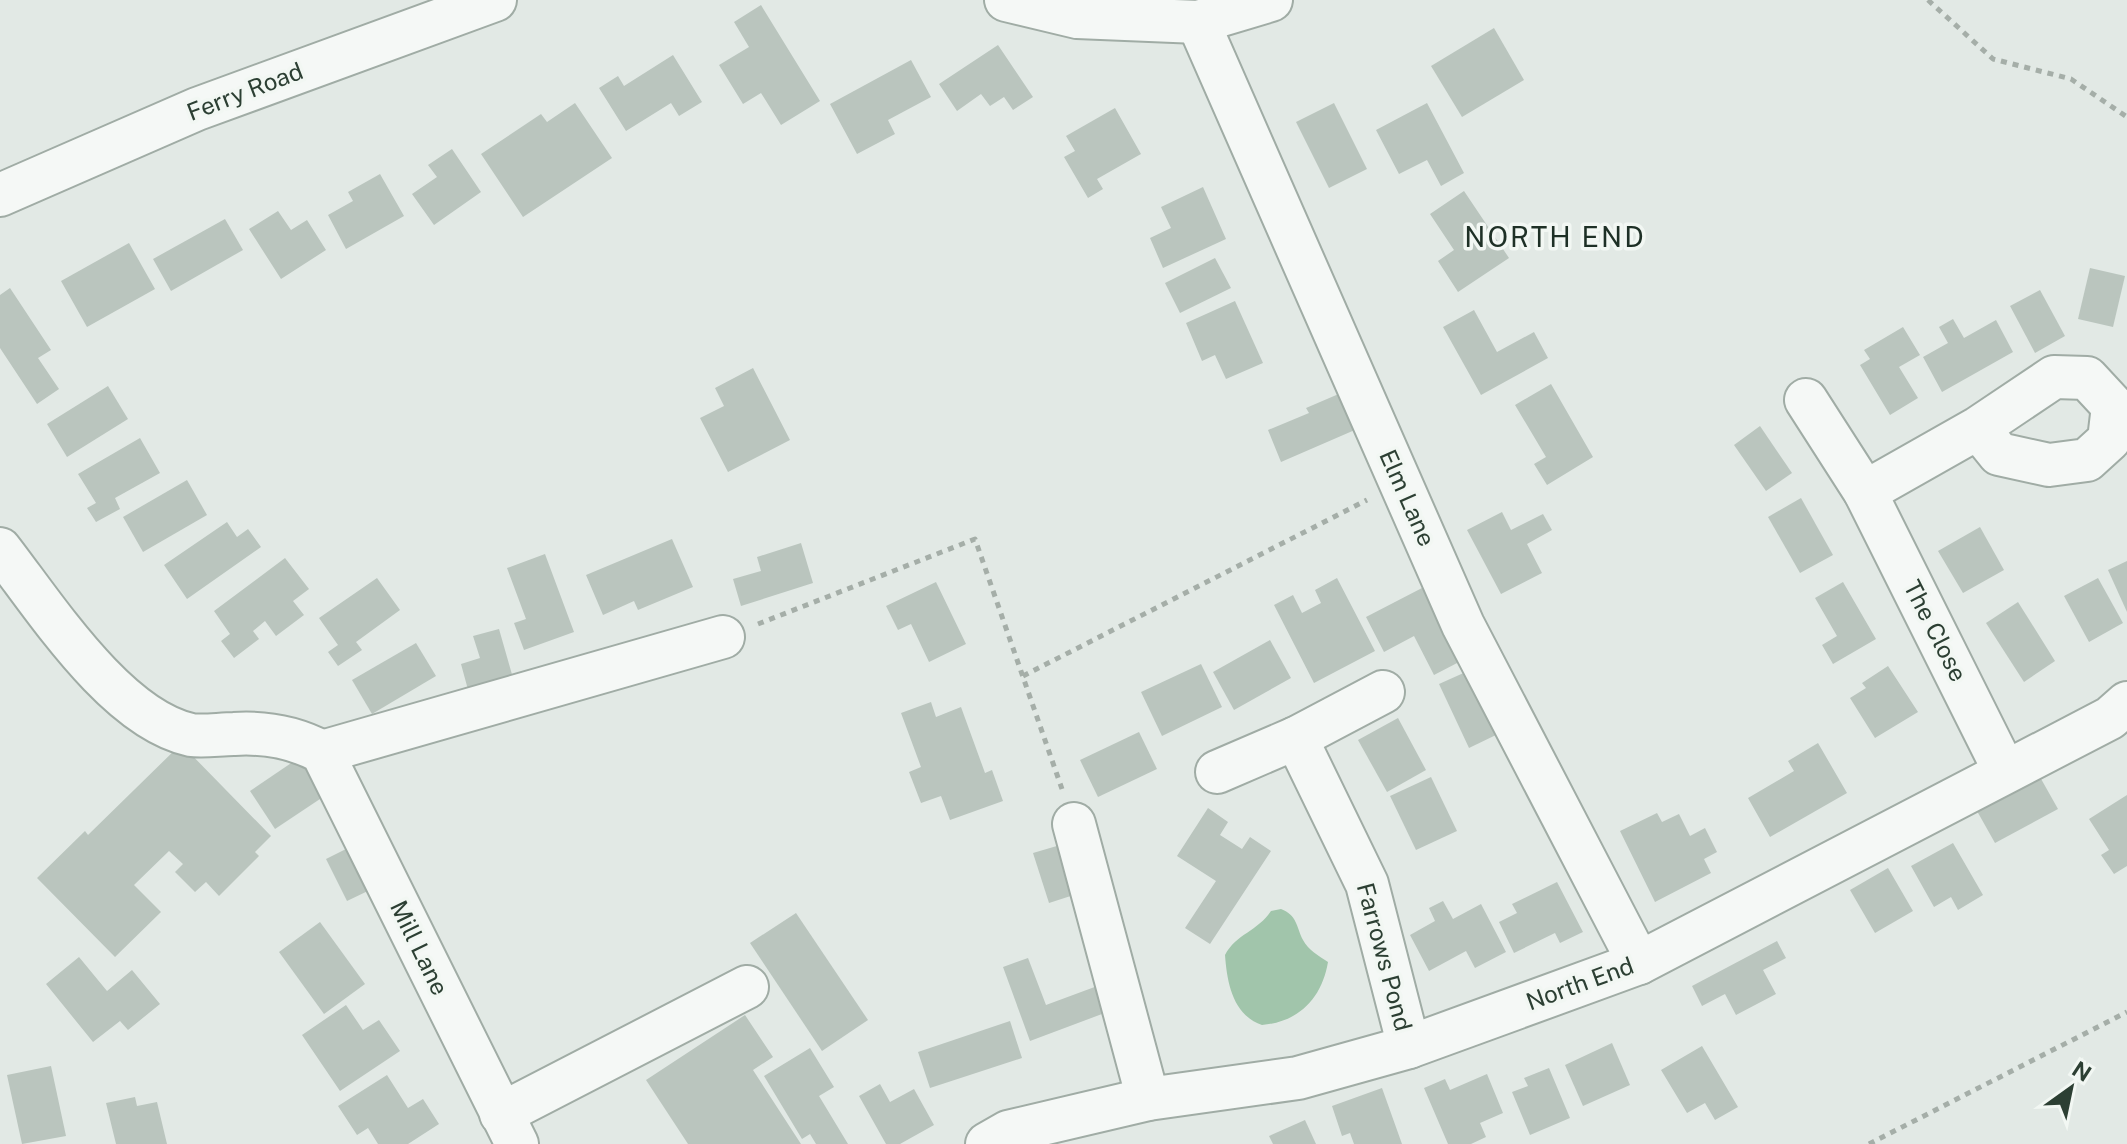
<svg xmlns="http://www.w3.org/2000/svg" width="2127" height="1144" viewBox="0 0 2127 1144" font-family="'Public Sans',sans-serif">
	<rect width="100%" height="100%" fill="#e2e9e5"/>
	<path fill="#a1c5ab" d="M 1281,909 C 1297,915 1296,926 1303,940 C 1308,950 1319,956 1328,962 C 1322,998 1299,1022 1262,1025 C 1233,1015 1227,983 1225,955 C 1236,934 1258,931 1271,911 Z"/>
	<g fill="#bac5be">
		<polygon points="761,5 820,101 781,125 761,93 743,104 719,65 749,47 734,22"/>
		<polygon points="1494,28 1524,80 1462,117 1431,66"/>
		<polygon points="998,45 1033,97 1013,110 1004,97 990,106 981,94 957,111 939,84"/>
		<polygon points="673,55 702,102 679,116 671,103 626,131 599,88 618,76 624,86"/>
		<polygon points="911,60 931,97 888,120 895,134 857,154 830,104"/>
		<polygon points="575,103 612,158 523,217 481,154 541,114 547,122"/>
		<polygon points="1334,103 1367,169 1329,188 1296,122"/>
		<polygon points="1427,103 1464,173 1441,186 1427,160 1399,174 1376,130"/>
		<polygon points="1115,108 1141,154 1097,179 1103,189 1088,198 1064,157 1075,151 1066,136"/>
		<polygon points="452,149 481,192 434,225 412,194 437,177 428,165"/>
		<polygon points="380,174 404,216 346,249 328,215 353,201 348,192"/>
		<polygon points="1203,187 1226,239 1163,268 1150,238 1171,228 1161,207"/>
		<polygon points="1464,191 1509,258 1458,292 1438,261 1454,250 1430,214"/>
		<polygon points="278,211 291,230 307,220 326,250 281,279 249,229"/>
		<polygon points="225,219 243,250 171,291 153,259"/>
		<polygon points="129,243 155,289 87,327 61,281"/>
		<polygon points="1215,258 1231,288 1180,313 1165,283"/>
		<polygon points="2090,268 2125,276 2113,327 2078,319"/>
		<polygon points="10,288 51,350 38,358 59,389 37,404 0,348 0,295"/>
		<polygon points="2040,290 2065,336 2035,353 2010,306"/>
		<polygon points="1235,301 1263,363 1226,379 1215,355 1202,361 1186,323"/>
		<polygon points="1474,310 1497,352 1534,332 1548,358 1481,395 1443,327"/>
		<polygon points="1953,319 1964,338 1996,320 2013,352 1942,392 1923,357 1948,343 1939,327"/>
		<polygon points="1903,327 1920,355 1899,367 1918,398 1890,415 1860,365 1870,359 1864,350"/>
		<polygon points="753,368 790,440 728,472 700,418 724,406 715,388"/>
		<polygon points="1551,384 1593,457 1547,485 1534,464 1546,457 1515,405"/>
		<polygon points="108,386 128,419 67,457 47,424"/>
		<polygon points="1348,390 1364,426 1281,462 1268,430 1309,413 1306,408"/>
		<polygon points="1760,426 1792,473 1766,491 1734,445"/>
		<polygon points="140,438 160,473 115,498 120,509 96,522 87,508 96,503 78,474"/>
		<polygon points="187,480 207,515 143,552 123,517"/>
		<polygon points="1801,498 1833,555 1800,573 1768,517"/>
		<polygon points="1502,512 1511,530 1543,514 1552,530 1527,544 1542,573 1501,594 1467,530"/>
		<polygon points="227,522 237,537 248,529 261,547 187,599 164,565"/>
		<polygon points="1980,527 2004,570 1963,593 1938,551"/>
		<polygon points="672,539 693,587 638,610 634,601 603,615 586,575"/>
		<polygon points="801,543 813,583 741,606 733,579 761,571 757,557"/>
		<polygon points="545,554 574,632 524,650 514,623 526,619 507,568"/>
		<polygon points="285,558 309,589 293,601 304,615 276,636 265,621 253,631 259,639 234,658 221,641 230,634 214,611"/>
		<polygon points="2127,561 2127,612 2108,570"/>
		<polygon points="377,578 400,610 356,642 362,650 338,666 328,652 338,645 319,618"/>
		<polygon points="1337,578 1375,651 1314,683 1274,605 1293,595 1302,613 1321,603 1315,590"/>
		<polygon points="2098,578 2123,623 2089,642 2064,596"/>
		<polygon points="936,582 966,644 929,662 911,624 898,630 886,606"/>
		<polygon points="1843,582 1876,639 1833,664 1822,645 1837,636 1815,598"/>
		<polygon points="1422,588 1461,661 1434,675 1414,636 1384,652 1366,617"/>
		<polygon points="2018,602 2055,661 2024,682 1986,623"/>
		<polygon points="499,629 515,685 470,697 461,664 480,658 473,636"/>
		<polygon points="1270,640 1291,678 1234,710 1213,672"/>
		<polygon points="416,643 436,676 372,714 352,680"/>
		<polygon points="1201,664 1222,707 1162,736 1141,692"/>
		<polygon points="1888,666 1918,712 1875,738 1850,698 1866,688 1862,683"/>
		<polygon points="1468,671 1498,734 1469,748 1439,684"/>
		<polygon points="931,702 936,717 961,707 985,773 992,770 1003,801 950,820 941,796 921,803 909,772 921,767 901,713"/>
		<polygon points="1398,718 1426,770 1387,792 1358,740"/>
		<polygon points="1139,732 1157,769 1098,797 1080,760"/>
		<polygon points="1818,743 1847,793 1770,837 1748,798 1794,771 1788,761"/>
		<polygon points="181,744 271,836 255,852 259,856 219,896 206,882 195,892 175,872 183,864 169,851 134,885 161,912 115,957 37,878 85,831 88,835"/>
		<polygon points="306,753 332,791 275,829 250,791"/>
		<polygon points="1431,777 1457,831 1416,850 1390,796"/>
		<polygon points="2040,777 2058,809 1995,843 1977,811"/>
		<polygon points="2127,795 2127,866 2114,874 2101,855 2109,850 2089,819"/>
		<polygon points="1208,808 1228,822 1220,835 1242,849 1250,837 1271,851 1210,944 1185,928 1216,881 1177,856"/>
		<polygon points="1657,813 1662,822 1679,814 1690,836 1705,828 1717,852 1704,859 1711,873 1655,902 1620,831"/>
		<polygon points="1067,843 1083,892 1049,903 1033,853"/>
		<polygon points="1953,843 1983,895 1958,910 1951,897 1934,907 1911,866"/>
		<polygon points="350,847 372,889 347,901 326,859"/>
		<polygon points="1888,868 1913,911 1875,933 1850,890"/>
		<polygon points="1557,882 1583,932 1560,943 1555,933 1514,953 1499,922 1517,913 1512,904"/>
		<polygon points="1443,901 1453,919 1481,904 1506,952 1475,968 1466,951 1429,971 1410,935 1435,921 1429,908"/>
		<polygon points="796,913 868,1020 822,1051 750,943"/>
		<polygon points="320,922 365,984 324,1014 279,952"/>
		<polygon points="1777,941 1786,958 1763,970 1776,994 1736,1015 1725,994 1702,1006 1692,986"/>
		<polygon points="79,957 107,991 132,970 160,1004 128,1030 120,1021 93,1042 46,984"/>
		<polygon points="1028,958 1046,1005 1100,985 1110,1011 1030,1041 1003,967"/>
		<polygon points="346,1005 363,1030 379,1020 400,1051 340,1091 302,1035"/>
		<polygon points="745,1015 773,1057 753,1070 801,1144 688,1144 646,1080"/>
		<polygon points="1010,1021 1022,1058 930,1088 918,1052"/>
		<polygon points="1612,1043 1630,1085 1583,1106 1565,1065"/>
		<polygon points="1702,1046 1738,1107 1715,1120 1705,1103 1687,1113 1661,1070"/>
		<polygon points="810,1048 834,1087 819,1096 848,1144 816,1144 810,1134 802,1139 764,1076"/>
		<polygon points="51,1066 66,1136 22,1144 7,1075"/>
		<polygon points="1549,1068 1570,1118 1530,1135 1512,1092 1528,1086 1524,1078"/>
		<polygon points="1487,1074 1503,1113 1480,1123 1486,1137 1471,1144 1448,1144 1424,1088 1445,1079 1450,1090"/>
		<polygon points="387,1075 408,1108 423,1099 439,1124 408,1144 378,1144 368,1128 357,1135 338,1106"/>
		<polygon points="880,1084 890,1102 914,1089 934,1125 900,1144 886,1144 859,1096"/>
		<polygon points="1382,1088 1402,1144 1354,1144 1350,1133 1342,1136 1332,1106"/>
		<polygon points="135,1097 137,1106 157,1102 167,1144 116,1144 106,1103"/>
		<polygon points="1305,1120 1316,1144 1273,1144 1269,1136"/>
	</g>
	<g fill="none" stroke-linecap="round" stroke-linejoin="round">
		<g stroke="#a0aca5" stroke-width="46">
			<g id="minor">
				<polyline points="1006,0 1077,17 1198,22 1271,0"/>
				<polyline points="1198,22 1463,625 1639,963"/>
				<polyline points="0,195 197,109 495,0"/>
				<polyline points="1806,400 1865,492 2004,770"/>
				<polyline points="1865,492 1978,428 2054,377 2087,378 2113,406 2109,440 2087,460 2049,465 1999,454 1978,428"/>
				<path d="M 0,549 C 45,607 116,719 191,735 C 204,737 220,734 234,734 C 266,732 294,737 322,752 L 517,1144"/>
				<polyline points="1296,738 1367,884 1409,1047"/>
				<polyline points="322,752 723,637"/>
				<polyline points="1217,772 1296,738 1383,692"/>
				<polyline points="1074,824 1148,1099"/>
				<polyline points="501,1114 747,987"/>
				<polyline points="987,1144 1008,1132 1148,1099 1298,1078 1409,1047 1639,963 2110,718 2127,703"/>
			</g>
		</g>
		<g stroke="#a5aea8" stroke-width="5" stroke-dasharray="6 6" stroke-linecap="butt">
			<polyline points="1928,0 1993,59 2071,79 2127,117"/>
			<polyline points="758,624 975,539 1062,789"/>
			<polyline points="1023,676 1367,500"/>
			<polyline points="1869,1144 2127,1012"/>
		</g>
		<use href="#minor" stroke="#f5f8f6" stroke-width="42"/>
	</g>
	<g text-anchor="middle" stroke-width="7" stroke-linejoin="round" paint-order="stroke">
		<g font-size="24" fill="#2c3f33" stroke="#f2f7f3">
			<text transform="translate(245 92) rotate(-21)" y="8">Ferry Road</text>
			<text transform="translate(1407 498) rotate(66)" y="8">Elm Lane</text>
			<text transform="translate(1935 631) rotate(63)" y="8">The Close</text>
			<text transform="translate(419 948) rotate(64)" y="8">Mill Lane</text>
			<text transform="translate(1384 957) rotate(75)" y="8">Farrows Pond</text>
			<text transform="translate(1580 984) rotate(-20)" y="8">North End</text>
		</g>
		<g font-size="28" letter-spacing="2" fill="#1e3026" stroke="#f2f7f3">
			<text x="1555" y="247">NORTH END</text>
		</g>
	</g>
	<g transform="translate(2071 1088) rotate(33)" stroke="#f2f7f3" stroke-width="6" paint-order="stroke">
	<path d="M0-6L14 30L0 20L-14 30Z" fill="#2c3f33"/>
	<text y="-12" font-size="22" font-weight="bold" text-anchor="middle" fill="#2c3f33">N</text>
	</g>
</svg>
